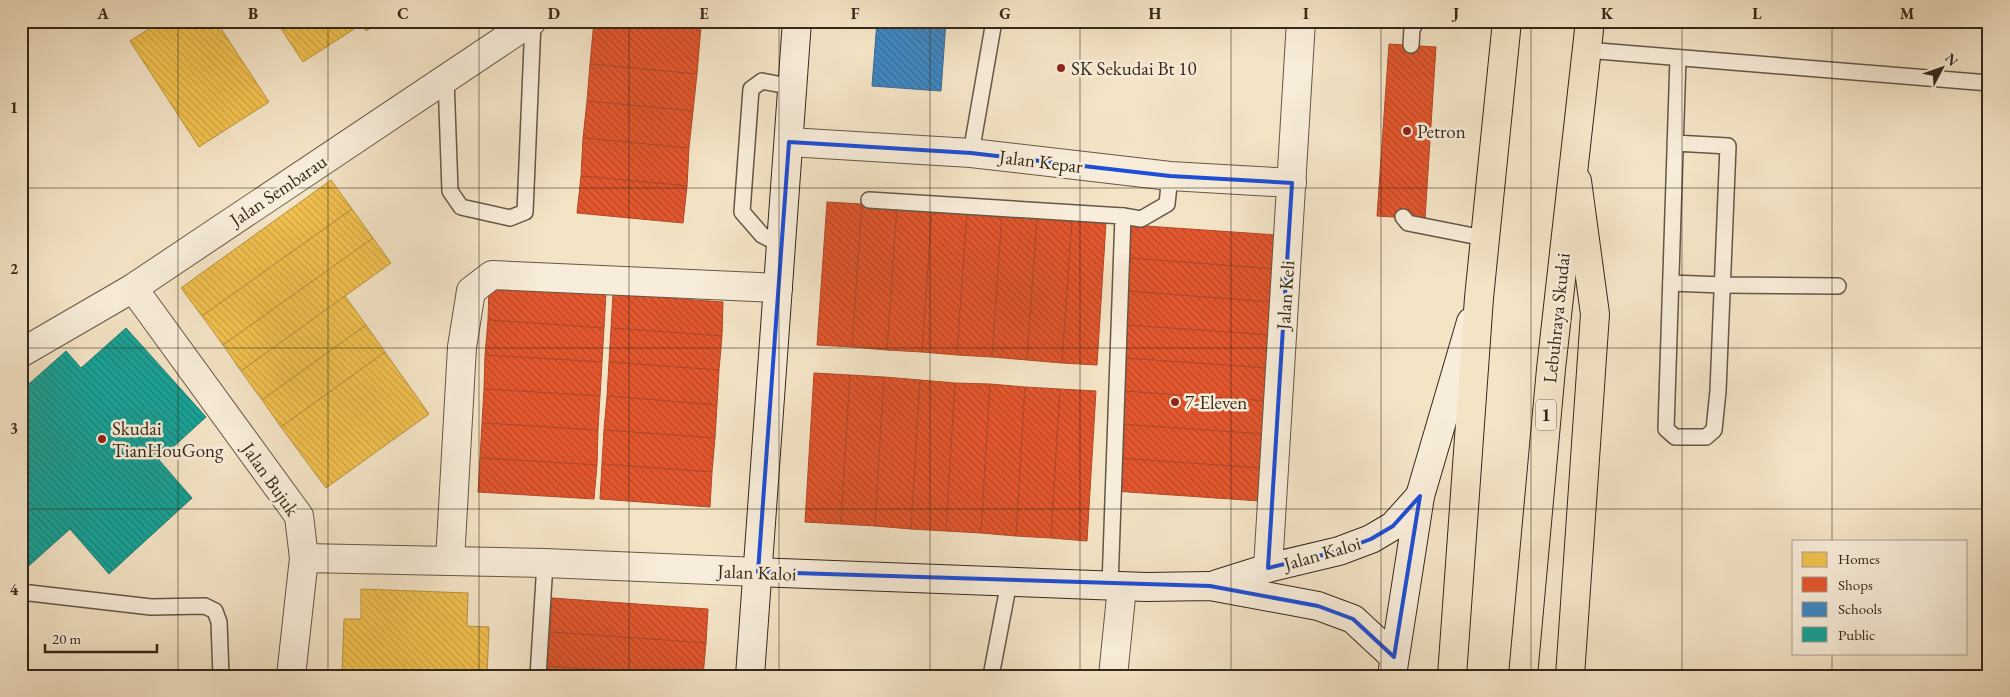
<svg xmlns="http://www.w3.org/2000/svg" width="2010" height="697" viewBox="0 0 2010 697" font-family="'EB Garamond',serif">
	<defs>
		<pattern id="homes-back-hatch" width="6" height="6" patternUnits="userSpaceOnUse" patternTransform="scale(1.25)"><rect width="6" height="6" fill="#f2c14e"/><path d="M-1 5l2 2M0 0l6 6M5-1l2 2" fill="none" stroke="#d0a644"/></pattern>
		<pattern id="shops-back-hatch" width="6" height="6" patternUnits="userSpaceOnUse" patternTransform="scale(1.25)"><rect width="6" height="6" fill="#e4572e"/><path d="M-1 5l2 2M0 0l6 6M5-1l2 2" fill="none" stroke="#ba4826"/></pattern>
		<pattern id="schools-back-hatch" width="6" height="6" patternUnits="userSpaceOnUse" patternTransform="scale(1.25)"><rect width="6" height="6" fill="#3f88c5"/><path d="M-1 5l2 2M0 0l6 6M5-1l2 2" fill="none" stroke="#366f9f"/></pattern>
		<pattern id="public-back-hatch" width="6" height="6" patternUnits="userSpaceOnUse" patternTransform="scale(1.25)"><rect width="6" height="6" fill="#17a398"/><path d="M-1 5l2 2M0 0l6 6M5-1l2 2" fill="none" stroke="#16857b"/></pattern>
	</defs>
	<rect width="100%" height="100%" fill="#f4e4c6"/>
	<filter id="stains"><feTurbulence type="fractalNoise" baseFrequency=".004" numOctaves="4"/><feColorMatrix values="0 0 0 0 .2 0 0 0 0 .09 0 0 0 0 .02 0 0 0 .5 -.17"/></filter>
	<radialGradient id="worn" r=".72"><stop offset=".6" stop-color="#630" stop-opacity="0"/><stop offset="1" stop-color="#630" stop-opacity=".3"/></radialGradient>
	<g fill="url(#homes-back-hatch)" stroke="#b9933f">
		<polygon points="161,21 216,21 269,102 199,147 130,41"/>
		<polygon points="276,21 349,21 354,29 303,62"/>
		<polygon points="359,21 382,21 366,31"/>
		<polygon points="331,180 352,209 202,316 181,288"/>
		<polygon points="352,209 373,238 223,345 202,316"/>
		<polygon points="373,238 391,263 241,371 223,345"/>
		<polygon points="345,296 366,325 262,400 241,371"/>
		<polygon points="366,325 385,352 281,427 262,400"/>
		<polygon points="385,352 429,414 326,488 281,427"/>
		<polygon points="361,589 468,593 467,626 489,627 487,676 342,674 344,619 361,619"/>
	</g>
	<g fill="url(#shops-back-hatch)" stroke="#b04928">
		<polygon points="594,21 645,21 701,26 697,74 590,64"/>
		<polygon points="1389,44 1436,47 1425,219 1377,216"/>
		<polygon points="590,64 697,74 693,111 587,101"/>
		<polygon points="587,101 693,111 689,148 583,138"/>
		<polygon points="583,138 689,148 687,186 581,176"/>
		<polygon points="581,176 687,186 683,223 577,213"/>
		<polygon points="827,202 862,204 852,347 817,345"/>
		<polygon points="862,204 897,207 887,350 852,347"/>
		<polygon points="897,207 932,210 922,352 887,350"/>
		<polygon points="932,210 967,212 957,355 922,352"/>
		<polygon points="967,212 1002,215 992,357 957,355"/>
		<polygon points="1002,215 1037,218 1027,360 992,357"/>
		<polygon points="1037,218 1072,221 1062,363 1027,360"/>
		<polygon points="1072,221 1106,223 1097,365 1062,363"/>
		<polygon points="1131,225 1277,235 1275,269 1129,258"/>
		<polygon points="1129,258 1275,269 1272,302 1127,291"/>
		<polygon points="489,286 606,293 604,328 488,320"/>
		<polygon points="1127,291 1272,302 1271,335 1125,325"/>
		<polygon points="613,294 723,302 722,336 611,328"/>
		<polygon points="488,320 604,328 602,362 485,355"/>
		<polygon points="1125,325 1271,335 1268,368 1123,358"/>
		<polygon points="611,328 722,336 719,370 609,362"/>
		<polygon points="485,355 602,362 600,396 484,389"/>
		<polygon points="1123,358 1268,368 1267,401 1121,391"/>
		<polygon points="609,362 719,370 717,405 607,396"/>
		<polygon points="814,373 850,375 841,524 805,522"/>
		<polygon points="850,375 884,377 875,526 841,524"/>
		<polygon points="884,377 920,380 911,529 875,526"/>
		<polygon points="920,380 955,383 946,531 911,529"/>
		<polygon points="955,383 990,384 981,533 946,531"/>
		<polygon points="990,384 1025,387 1016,536 981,533"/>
		<polygon points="1025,387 1060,389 1051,538 1016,536"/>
		<polygon points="484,389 600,396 598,430 482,423"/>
		<polygon points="1060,389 1096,391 1087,541 1051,538"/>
		<polygon points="1121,391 1267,401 1264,434 1118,424"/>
		<polygon points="607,396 717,405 715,438 604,430"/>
		<polygon points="482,423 598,430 597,465 480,458"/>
		<polygon points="1118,424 1264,434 1262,468 1116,458"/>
		<polygon points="604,430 715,438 712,472 602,464"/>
		<polygon points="480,458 597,465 594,499 478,492"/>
		<polygon points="1116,458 1262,468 1260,501 1114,491"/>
		<polygon points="602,464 712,472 710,507 600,499"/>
		<polygon points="552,598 708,609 706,643 550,632"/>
		<polygon points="550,632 706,643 703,676 547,666"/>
		<polygon points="547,666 677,676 547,676"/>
	</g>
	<polygon fill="url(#schools-back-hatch)" stroke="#3c6b92" points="877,21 946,21 941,91 872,86"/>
	<polygon fill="url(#public-back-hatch)" stroke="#207e72" points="126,328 206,417 159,460 192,498 109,574 70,529 23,571 21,569 21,391 66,351 81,368"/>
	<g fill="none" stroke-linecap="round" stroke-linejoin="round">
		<g stroke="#655746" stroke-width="18">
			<g id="lane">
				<polyline points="1411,45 1412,29 1417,21"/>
				<polyline points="1586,50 1989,83"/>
				<polyline points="446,79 450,191 461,207 510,218 525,212 533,21"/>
				<polyline points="1675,143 1728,146 1718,391 1714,430 1706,437 1675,437 1666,429 1678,58"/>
				<polyline points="971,153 994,21"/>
				<polyline points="869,200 1123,216 1110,586"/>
				<polyline points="1123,216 1141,219 1167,204 1170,176"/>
				<polyline points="1403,217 1408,223 1484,238"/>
				<polyline points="781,245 762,235 742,212 751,89 762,81 793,87"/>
				<polyline points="1671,283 1722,285 1838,286"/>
				<polyline points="21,592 151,607 205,606 215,611 219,622 221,676"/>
				<polyline points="538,676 545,563"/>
				<polyline points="991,676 1009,582"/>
			</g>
		</g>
		<g stroke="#655746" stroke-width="30">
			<g id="street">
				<polyline points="789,142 971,153 1170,176 1292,183"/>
				<polyline points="133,288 299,516 304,558 291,676"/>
				<polyline points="21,353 133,288 532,21"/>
				<polyline points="304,558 545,563 758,572"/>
				<polyline points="450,561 462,347 471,291 492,275 778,288"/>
				<polyline points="1268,568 1301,21"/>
				<polyline points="1113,676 1122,587"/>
			</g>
		</g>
		<g stroke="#35281b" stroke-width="30">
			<g id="secondary">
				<polyline points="758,572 1146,587 1210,586 1318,606 1353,619 1394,657"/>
				<polyline points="1217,584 1268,568 1339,551 1371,539 1393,526 1420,496"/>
				<polyline points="1393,669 1420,496 1471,322"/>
				<polyline points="750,676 797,21"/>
			</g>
		</g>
		<g stroke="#35281b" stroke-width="30">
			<polyline id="primary" points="1570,676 1595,314 1577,181"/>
		</g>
		<g stroke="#35281b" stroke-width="30">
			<g id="highway">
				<polyline points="1452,676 1479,298 1507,21"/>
				<polyline points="1523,676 1551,369 1590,21"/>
			</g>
		</g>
		<use href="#lane" stroke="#f8edda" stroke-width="15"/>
		<use href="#street" stroke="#f8edda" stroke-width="28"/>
		<use href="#secondary" stroke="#f8edda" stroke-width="28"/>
		<use href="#primary" stroke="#f4e4c6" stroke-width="28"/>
		<use href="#highway" stroke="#f4e4c6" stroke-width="28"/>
	</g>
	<path fill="none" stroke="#1d4ed8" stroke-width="4" stroke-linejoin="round" d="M 789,142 L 971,153 L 1170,176 L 1292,183 L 1268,568 L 1339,551 L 1371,539 L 1393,526 L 1420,496 L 1394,657 L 1353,619 L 1318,606 L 1210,586 L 758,572 Z"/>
	<path fill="none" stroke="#35281b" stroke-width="1" stroke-opacity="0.55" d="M 178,21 L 178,676M 328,21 L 328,676M 479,21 L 479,676M 629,21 L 629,676M 779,21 L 779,676M 930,21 L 930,676M 1080,21 L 1080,676M 1231,21 L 1231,676M 1381,21 L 1381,676M 1531,21 L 1531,676M 1682,21 L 1682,676M 1832,21 L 1832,541M 21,188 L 1989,188M 21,348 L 1989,348M 21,509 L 1989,509M 1832,653 L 1832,676"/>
	<g fill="#8f2418" stroke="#f8edda" stroke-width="2">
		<circle cx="1061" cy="68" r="5"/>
		<circle cx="1407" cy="131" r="5"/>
		<circle cx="1175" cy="402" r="5"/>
		<circle cx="102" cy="439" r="5"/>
	</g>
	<g text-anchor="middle" stroke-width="5" stroke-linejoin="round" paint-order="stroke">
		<rect fill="#f8edda" stroke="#706354" stroke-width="1" x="1536" y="399.5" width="20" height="31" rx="4"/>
		<g font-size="18" font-weight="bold" fill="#35281b">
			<text x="1546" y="421">1</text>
		</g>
		<g font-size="19" fill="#35281b" stroke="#f8edda" text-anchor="start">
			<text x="1071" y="75">SK Sekudai Bt 10</text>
			<text x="1417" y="138">Petron</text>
			<text x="1185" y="409">7-Eleven</text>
			<text x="112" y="435">Skudai<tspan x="112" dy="22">TianHouGong</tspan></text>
		</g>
		<g font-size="19" fill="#35281b" stroke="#f8edda">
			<text transform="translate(1041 161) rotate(7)" y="7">Jalan Kepar</text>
			<text transform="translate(278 190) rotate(-34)" y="7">Jalan Sembarau</text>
			<text transform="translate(1285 295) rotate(-86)" y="7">Jalan Keli</text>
			<text transform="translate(1556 318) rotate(-84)" y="7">Lebuhraya Skudai</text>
			<text transform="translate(271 479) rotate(55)" y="7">Jalan Bujuk</text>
			<text transform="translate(1322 553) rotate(-16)" y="7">Jalan Kaloi</text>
			<text transform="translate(757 572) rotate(2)" y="7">Jalan Kaloi</text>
		</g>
	</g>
	<rect width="2010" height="697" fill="none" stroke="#f4e4c6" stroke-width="55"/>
	<rect x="1792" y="540" width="175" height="115" fill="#f8edda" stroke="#aa9e8e"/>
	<rect x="1802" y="552" width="25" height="15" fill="#f2c14e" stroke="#aa9e8e"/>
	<text x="1838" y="564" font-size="15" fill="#35281b">Homes</text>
	<rect x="1802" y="577" width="25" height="15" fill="#e4572e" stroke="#aa9e8e"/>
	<text x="1838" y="590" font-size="15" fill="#35281b">Shops</text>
	<rect x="1802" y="602" width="25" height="15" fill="#3f88c5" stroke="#aa9e8e"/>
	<text x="1838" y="614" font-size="15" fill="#35281b">Schools</text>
	<rect x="1802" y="627" width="25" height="15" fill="#17a398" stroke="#aa9e8e"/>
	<text x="1838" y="640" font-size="15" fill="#35281b">Public</text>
	<g transform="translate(1942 68) rotate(49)" stroke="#f8edda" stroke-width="4" paint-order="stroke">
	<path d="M0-4L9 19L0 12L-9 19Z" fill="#35281b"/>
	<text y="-8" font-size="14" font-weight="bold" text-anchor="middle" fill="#35281b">N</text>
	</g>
	<path d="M45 644v8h112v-8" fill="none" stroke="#35281b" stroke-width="2.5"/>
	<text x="52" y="644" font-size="15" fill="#35281b" stroke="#f8edda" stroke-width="4" paint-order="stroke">20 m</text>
	<rect x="28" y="28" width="1954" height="642" fill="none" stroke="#35281b" stroke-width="2"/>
	<g font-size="16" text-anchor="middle" font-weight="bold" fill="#35281b">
		<text x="103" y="19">A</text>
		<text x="253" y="19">B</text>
		<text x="403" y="19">C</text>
		<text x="554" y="19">D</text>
		<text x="704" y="19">E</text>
		<text x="855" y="19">F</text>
		<text x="1005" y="19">G</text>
		<text x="1155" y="19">H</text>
		<text x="1306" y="19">I</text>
		<text x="1456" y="19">J</text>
		<text x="1607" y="19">K</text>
		<text x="1757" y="19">L</text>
		<text x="1907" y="19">M</text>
		<text x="14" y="113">1</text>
		<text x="14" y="274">2</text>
		<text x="14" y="434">3</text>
		<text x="14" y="595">4</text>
	</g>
	<rect width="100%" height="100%" filter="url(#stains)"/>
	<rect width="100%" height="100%" fill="url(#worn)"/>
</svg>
